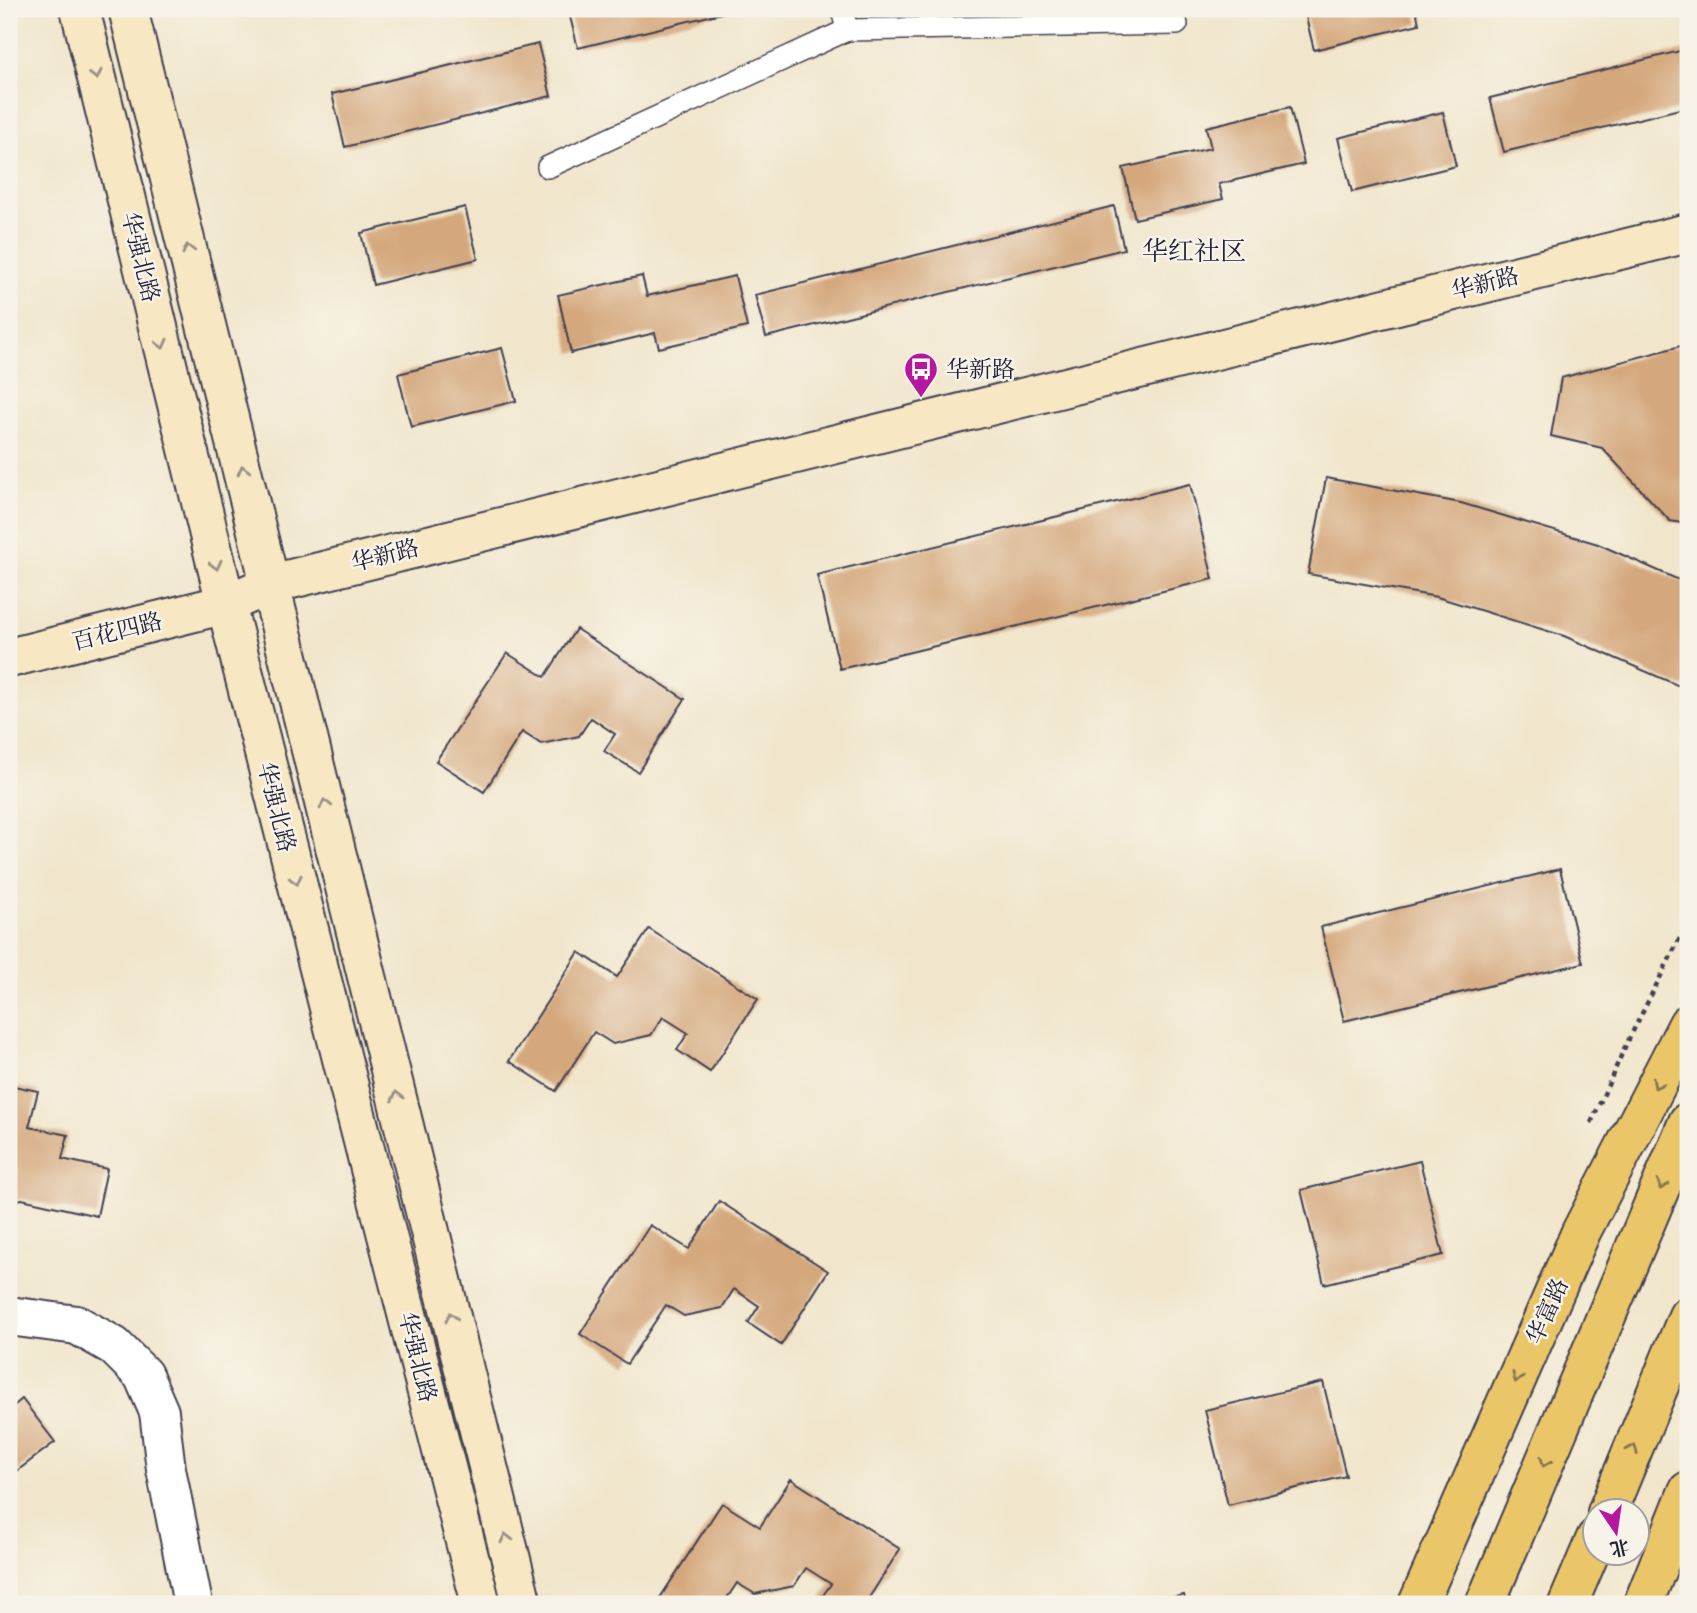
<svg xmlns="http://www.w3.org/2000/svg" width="1697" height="1613" viewBox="0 0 1697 1613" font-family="'IM FELL French Canon','Noto Serif SC',serif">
	<rect width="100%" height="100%" fill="#f7f3e8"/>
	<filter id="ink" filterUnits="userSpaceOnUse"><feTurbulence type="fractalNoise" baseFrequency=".0143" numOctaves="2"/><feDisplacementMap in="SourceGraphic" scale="14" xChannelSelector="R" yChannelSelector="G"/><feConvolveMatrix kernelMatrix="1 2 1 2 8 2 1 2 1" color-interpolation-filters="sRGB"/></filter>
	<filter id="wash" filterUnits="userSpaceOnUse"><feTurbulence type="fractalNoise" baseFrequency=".00686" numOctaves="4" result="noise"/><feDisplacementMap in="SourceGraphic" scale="28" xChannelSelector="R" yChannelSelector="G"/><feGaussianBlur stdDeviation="1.57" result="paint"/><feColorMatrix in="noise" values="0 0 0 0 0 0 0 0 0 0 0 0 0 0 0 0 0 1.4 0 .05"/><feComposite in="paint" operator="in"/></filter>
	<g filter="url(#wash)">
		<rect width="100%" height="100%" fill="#f1e6cc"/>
		<g id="blocks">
			<g fill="#d4a77c">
				<polygon points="568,9 734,9 734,10 578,48"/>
				<polygon points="1304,9 1416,9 1419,24 1314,50"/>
				<polygon points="538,44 551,96 345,147 332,94"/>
				<polygon points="1688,49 1688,107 1504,152 1490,98"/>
				<polygon points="1290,107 1304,164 1219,184 1223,199 1135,219 1123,168 1211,148 1206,127"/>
				<polygon points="1443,112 1456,166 1352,192 1338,138"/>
				<polygon points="1114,206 1124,249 766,337 755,295"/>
				<polygon points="465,207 478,259 373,285 361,233"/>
				<polygon points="642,276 647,296 735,276 747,327 659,348 655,333 571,353 558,295"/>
				<polygon points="1688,344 1688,524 1670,521 1602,448 1551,436 1561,378"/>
				<polygon points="502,348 516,401 411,427 398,374"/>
				<polygon points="1326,478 1461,503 1598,544 1688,584 1688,679 1684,688 1564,636 1437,597 1308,574"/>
				<polygon points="1190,484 1213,579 840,669 817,575"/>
				<polygon points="576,629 685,699 638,772 604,751 615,734 591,718 579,736 541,744 522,732 484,792 436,761 507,653 545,677"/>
				<polygon points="1560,869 1583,963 1344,1021 1321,927"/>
				<polygon points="649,929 758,999 710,1072 677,1050 688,1033 663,1017 651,1035 613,1044 594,1032 556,1091 509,1061 579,952 617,977"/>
				<polygon points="9,1085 38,1091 29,1127 68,1135 62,1159 107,1169 97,1216 22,1199 9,1202"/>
				<polygon points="1420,1161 1443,1255 1324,1284 1301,1190"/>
				<polygon points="719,1201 828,1271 781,1345 748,1323 759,1306 734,1289 722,1308 684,1316 666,1305 627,1364 580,1334 650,1225 689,1249"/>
				<polygon points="1323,1382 1346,1476 1228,1505 1205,1410"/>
				<polygon points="22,1399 55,1442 9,1477 9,1410"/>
				<polygon points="791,1479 900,1549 865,1604 824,1604 819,1601 831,1584 806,1568 794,1586 755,1594 737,1583 723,1604 656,1604 722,1503 760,1527"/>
				<polygon points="1184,1595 1186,1604 1149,1604 1149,1603"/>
			</g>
		</g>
	</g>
	<g filter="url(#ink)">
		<use href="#blocks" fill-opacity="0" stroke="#413f51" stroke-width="2"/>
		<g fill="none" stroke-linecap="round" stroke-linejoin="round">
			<g stroke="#413f51" stroke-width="24">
				<g id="lane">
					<polyline points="842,9 847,30"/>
					<polyline points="548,167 847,30 1177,24"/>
				</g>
			</g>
			<g stroke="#413f51" stroke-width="42">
				<polyline id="street" points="9,1316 77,1325 114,1346 143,1375 159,1412 166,1469 193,1604"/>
			</g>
			<g stroke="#413f51" stroke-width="42">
				<g id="secondary">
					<polyline points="80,9 226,604 481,1604"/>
					<polyline points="128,9 522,1604"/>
					<polyline points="9,658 226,604 271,584 1688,233"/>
				</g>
			</g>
			<g stroke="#413f51" stroke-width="42">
				<g id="primary">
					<polyline points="1607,1512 1688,1316"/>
					<polyline points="1418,1604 1581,1232 1688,1024"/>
					<polyline points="1485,1604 1688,1122"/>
					<polyline points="1568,1604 1596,1538"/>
					<polyline points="1643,1604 1688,1491"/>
				</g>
			</g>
			<polyline stroke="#413f51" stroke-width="4.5" stroke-dasharray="5 5" stroke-linecap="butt" points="1591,1123 1625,1047 1688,922"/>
			<use href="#lane" stroke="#fff" stroke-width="21"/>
			<use href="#street" stroke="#fff" stroke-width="38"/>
			<use href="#secondary" stroke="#f7e8c3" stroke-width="38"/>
			<use href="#primary" stroke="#ebc669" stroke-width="38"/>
		</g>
		<defs><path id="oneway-chevron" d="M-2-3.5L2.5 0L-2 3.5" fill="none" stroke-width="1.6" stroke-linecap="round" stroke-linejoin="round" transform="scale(1.75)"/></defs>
		<g stroke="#978f86">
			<use href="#oneway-chevron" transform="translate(96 75) rotate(76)"/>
			<use href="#oneway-chevron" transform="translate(188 249) rotate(-104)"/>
			<use href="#oneway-chevron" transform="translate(162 344) rotate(76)"/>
			<use href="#oneway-chevron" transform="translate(243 470) rotate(-104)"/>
			<use href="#oneway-chevron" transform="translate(216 565) rotate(76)"/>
			<use href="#oneway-chevron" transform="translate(325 804) rotate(-104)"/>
			<use href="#oneway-chevron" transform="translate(296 880) rotate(76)"/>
			<use href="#oneway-chevron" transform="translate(397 1096) rotate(-104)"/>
			<use href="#oneway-chevron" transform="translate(451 1317) rotate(-104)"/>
			<use href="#oneway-chevron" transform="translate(506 1538) rotate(-104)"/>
		</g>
		<g stroke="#867452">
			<use href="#oneway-chevron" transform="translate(1657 1084) rotate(117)"/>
			<use href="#oneway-chevron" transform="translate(1662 1185) rotate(113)"/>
			<use href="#oneway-chevron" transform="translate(1517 1378) rotate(114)"/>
			<use href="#oneway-chevron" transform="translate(1633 1449) rotate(-67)"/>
			<use href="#oneway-chevron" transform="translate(1545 1462) rotate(113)"/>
		</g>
	</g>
	<defs>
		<g id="bus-pin" transform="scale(1.75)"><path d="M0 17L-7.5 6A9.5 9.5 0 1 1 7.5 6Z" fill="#b5179e" stroke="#f7f3e8"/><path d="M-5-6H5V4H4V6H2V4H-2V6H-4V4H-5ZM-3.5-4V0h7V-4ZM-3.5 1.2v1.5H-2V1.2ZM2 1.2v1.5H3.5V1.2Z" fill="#fff"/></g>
	</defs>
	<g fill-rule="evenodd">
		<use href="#bus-pin" x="921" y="369"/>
	</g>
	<g text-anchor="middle" stroke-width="5" stroke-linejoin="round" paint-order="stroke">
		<g font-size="23" fill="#22223b" stroke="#f7f3e8">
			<text transform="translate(141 257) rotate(76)" y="8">华强北路</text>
			<text transform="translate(1485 283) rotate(-14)" y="8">华新路</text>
			<text transform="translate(385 555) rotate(-14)" y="8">华新路</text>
			<text transform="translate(117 631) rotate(-14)" y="8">百花四路</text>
			<text transform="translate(277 807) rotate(76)" y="8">华强北路</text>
			<text transform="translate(1547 1311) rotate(-66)" y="8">华富路</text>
			<text transform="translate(418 1357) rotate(76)" y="8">华强北路</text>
		</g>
		<g font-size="23" fill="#22223b" stroke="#f7f3e8" text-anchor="start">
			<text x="946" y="377">华新路</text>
		</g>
		<g font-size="26" fill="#22223b" stroke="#f7f3e8">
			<text x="1194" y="260">华红社区</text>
		</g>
	</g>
	<rect width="1697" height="1613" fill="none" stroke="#f7f3e8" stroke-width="35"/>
	<g transform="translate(1616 1532) rotate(167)"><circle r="33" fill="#f7f3e8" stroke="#a29fa3" stroke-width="2"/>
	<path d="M0-5L12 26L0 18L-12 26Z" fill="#b5179e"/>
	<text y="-10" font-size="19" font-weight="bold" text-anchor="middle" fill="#22223b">北</text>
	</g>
</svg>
